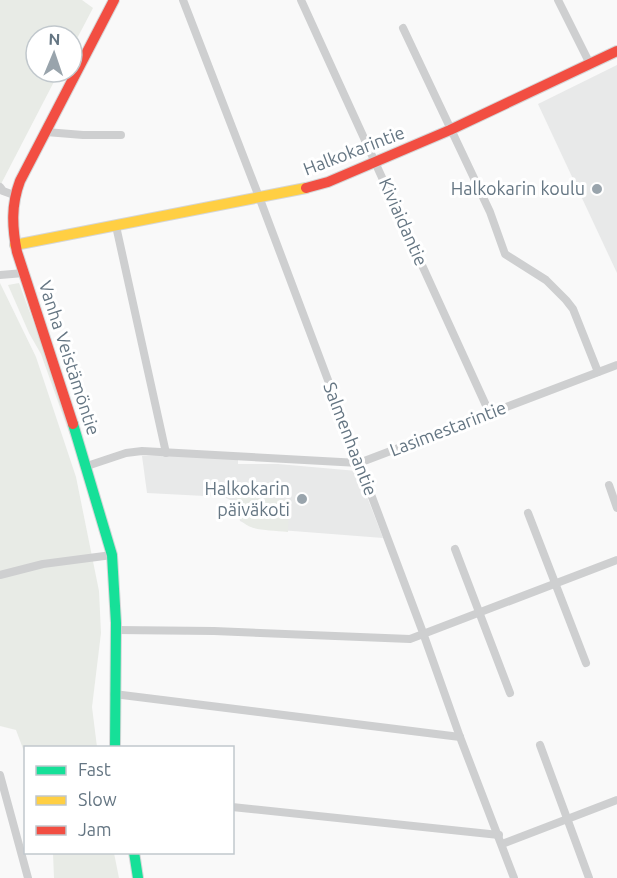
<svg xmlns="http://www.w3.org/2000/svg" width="617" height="878" viewBox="0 0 617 878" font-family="Ubuntu,sans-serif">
	<rect width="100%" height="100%" fill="#f9f9f9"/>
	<g fill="#e8e9e9">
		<polygon points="617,65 617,273 538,104"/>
		<polygon points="166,455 238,459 238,464 278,464 357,471 383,538 254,528 240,521 236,503 224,497 147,493 142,456"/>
	</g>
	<g fill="#e8ebe6">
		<polygon points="0,0 82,0 93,8 72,48 72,36 36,36 36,72 59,72 1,184 0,191"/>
		<polygon points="0,283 36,357 76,477 99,591 101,633 92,707 97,747 26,748 25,754 16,730 0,726"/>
		<polygon points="19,283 44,351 74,441 72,441 41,354 29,333 8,285"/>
		<path d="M 236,495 L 289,500 L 288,532 C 258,529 234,533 236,495 Z"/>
		<polygon points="53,853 114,853 119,878 54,878"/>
	</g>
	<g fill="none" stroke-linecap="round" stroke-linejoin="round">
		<g stroke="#d5d6d7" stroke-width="12">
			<g id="fast">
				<polyline points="73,424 112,555 116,623 115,748"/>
				<polyline points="134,852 138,878"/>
			</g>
		</g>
		<g stroke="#d5d6d7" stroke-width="12">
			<polyline id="slow" points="15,245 306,188"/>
		</g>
		<g stroke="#d5d6d7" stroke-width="12">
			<g id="jam">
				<polyline points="306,188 328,182 450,130 617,51"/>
				<path d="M 73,424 L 17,252 C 12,227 11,205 20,181 L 114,0"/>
			</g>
		</g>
		<g stroke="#cecfd0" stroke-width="8">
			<polyline points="183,0 261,202 422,630 460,737 514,878"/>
			<polyline points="301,0 489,412"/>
			<polyline points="558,0 590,64"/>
			<polyline points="403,28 490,212 505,254 546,280 566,300 573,309 598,372"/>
			<polyline points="46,132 83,135 121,135"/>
			<polyline points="0,187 3,191 14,195"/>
			<polyline points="116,226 166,453"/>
			<polyline points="0,275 24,273"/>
			<polyline points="87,466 126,453 142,451 359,463 617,365"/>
			<polyline points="609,485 617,508"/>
			<polyline points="528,513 586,663"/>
			<polyline points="455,549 510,693"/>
			<polyline points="0,575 43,564 112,555"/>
			<polyline points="116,630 214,631 410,639 617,560"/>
			<polyline points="114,694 460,737"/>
			<polyline points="540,745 589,878"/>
			<polyline points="0,775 28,878"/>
			<polyline points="232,807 499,835"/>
			<polyline points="502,844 617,800"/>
		</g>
		<use href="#fast" stroke="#16e098" stroke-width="10"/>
		<use href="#slow" stroke="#ffcf43" stroke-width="10"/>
		<use href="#jam" stroke="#f24e42" stroke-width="10"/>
	</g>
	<g fill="#99a4ac" stroke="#fff" stroke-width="2">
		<circle cx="597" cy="189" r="6"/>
		<circle cx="302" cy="499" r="6"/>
	</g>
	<g text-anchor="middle" stroke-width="6" stroke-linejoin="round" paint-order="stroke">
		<g font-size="18" fill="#657683" stroke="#fff">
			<text transform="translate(354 151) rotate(-21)" y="6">Halkokarintie</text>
			<text transform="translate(403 222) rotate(66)" y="6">Kiviaidantie</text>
			<text transform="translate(69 358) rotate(72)" y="6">Vanha Veistämöntie</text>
			<text transform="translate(448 429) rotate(-21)" y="6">Lasimestarintie</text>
			<text transform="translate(350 439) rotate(69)" y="6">Salmenhaantie</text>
		</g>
		<g font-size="18" fill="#657683" stroke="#fff" text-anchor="end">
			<text x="585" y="195">Halkokarin koulu</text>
			<text x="290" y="495">Halkokarin<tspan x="290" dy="21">päiväkoti</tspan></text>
		</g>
	</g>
	<rect x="24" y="746" width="210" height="108" fill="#ffffff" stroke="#c1c8cd" stroke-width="1.5"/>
	<rect x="36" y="766" width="30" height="9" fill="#16e098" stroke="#c1c8cd" stroke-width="1.5"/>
	<text x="78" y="776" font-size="18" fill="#657683">Fast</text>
	<rect x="36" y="796" width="30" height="9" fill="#ffcf43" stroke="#c1c8cd" stroke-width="1.5"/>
	<text x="78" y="806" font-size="18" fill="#657683">Slow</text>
	<rect x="36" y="826" width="30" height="9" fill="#f24e42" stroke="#c1c8cd" stroke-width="1.5"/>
	<text x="78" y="836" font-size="18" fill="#657683">Jam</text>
	<g transform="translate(54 54) rotate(2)"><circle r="28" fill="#ffffff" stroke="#c1c8cd" stroke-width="1.5"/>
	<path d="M0-4.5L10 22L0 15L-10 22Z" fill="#99a4ac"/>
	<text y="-9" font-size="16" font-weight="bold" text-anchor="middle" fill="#657683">N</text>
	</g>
</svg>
